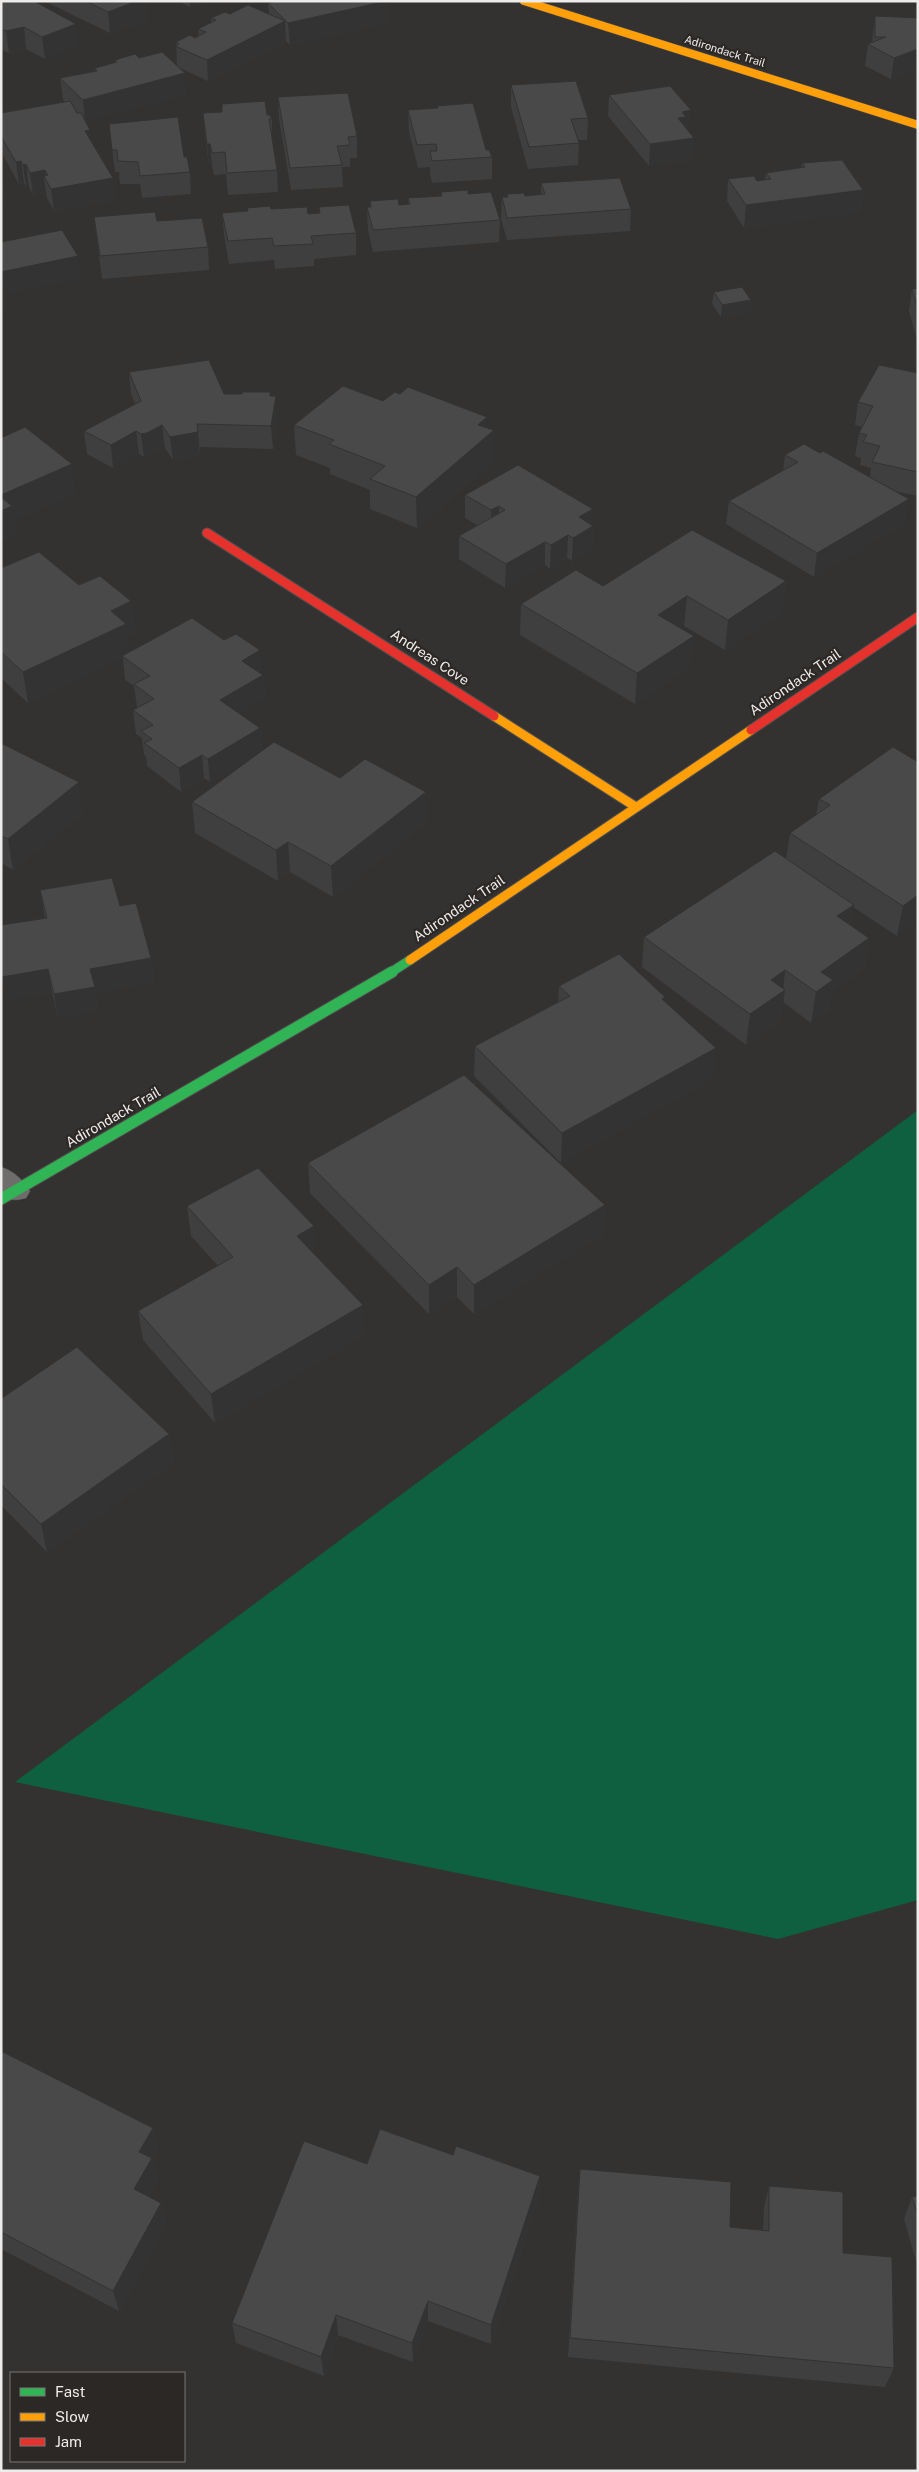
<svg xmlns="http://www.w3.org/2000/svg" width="919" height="2472" viewBox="0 0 919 2472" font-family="'Public Sans',sans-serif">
	<rect width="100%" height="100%" fill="#343231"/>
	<polygon fill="#0e6041" points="918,1110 918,1900 778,1939 15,1782"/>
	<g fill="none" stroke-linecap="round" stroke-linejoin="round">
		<g stroke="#51504f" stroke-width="1">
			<path id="street" d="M 1,1167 C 14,1171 23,1180 30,1191 L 26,1198 C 15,1201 9,1201 1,1193 Z"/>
		</g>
		<g stroke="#51504f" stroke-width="11">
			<polyline id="fast-far1" points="390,973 410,960"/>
		</g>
		<g stroke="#51504f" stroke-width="13">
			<polyline id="fast" points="1,1199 392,972"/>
		</g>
		<g stroke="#51504f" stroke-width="9">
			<polyline id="slow-far1" points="524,1 918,125"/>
		</g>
		<g stroke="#51504f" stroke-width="11">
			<g id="slow">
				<polyline points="494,716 636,807"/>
				<polyline points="410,960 751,730"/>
			</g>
		</g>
		<g stroke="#51504f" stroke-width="11">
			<g id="jam">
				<polyline points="207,533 494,716"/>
				<polyline points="751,730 918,617"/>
			</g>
		</g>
		<use href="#street" fill="#6e6d6c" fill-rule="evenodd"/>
		<use href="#fast-far1" stroke="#30b455" stroke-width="9"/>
		<use href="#fast" stroke="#30b455" stroke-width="11"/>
		<use href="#slow-far1" stroke="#ff9f0a" stroke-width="8"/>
		<use href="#slow" stroke="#ff9f0a" stroke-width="9"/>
		<use href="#jam" stroke="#e5322d" stroke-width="9"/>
	</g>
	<g fill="#3f3f3f">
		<polygon points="1,1 78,45 45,59 26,49 9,53 1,49"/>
		<polygon points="44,1 145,1 147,20 110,33"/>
		<polygon points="178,1 205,1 190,7"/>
		<polygon points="268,3 389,22 290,45 286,41 286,43 208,81 180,68 187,95 86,121 91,141 116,200 54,211 47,198 46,193 33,195 29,187 26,187 24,183 19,184 1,152 1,113 65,102 63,100 60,78 95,71 95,68 115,63 115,60 139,58 177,66 176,42 195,38 199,36 198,29 211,23 211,18 230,14 269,15"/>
		<polygon points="875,16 918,18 918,70 916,70 891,79 865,66 868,44 872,42"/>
		<polygon points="511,85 588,118 587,140 578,140 579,143 578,165 528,169 511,107"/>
		<polygon points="609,95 689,132 692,160 649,166 608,116"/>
		<polygon points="278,97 357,136 357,158 350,158 350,167 342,167 343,187 291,190 279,119"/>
		<polygon points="437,106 486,150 492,157 492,179 432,183 430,173 430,167 418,168 409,132 408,110 437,108"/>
		<polygon points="203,113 267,115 272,119 272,141 277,170 278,192 228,195 226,174 214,175 212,166 209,166 205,135"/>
		<polygon points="109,124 184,157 190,172 191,194 142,198 140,184 120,184 119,172 115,172"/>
		<polygon points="802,163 863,190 860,212 744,228 727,201 728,179 757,181 765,180 766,173 801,168"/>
		<polygon points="541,183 631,209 630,231 507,240 501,219 502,197 507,197 507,194 525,196 541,195"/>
		<polygon points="441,192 468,194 500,220 499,242 373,252 368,230 367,207 370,207 370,201 399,205 408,204 408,198 441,196"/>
		<polygon points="319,207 356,233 356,255 314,259 314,266 275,269 274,260 229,264 224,235 222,213 247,211 247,208 308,214 319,213"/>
		<polygon points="94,217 157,221 208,247 209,270 102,279"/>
		<polygon points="918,288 918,340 917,340 909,311 912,289"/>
		<polygon points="714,292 751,300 750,313 721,317 712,304"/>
		<polygon points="129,372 224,394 242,394 270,392 270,396 277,419 273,449 200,447 200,455 173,460 165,448 149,456 144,457 139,454 113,468 87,454 84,431 135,404 131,394"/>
		<polygon points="918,373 918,496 894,491 906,522 814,577 726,524 729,501 783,471 785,455 820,453 870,477 871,468 860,465 861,458 855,456 859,433 862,427 855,425 858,402"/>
		<polygon points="383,401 487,428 494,461 417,528 370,509 370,490 330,474 330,468 296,455 294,425"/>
		<polygon points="465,495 592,525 593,526 592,549 572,561 567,558 550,569 545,565 505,588 459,559 459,536 477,525 465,518"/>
		<polygon points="1,568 79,585 131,601 135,632 127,636 129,652 262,674 263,675 265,698 239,713 260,728 262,751 340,778 426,792 426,823 333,897 290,872 278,881 195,833 192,802 253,757 210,782 204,778 181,792 147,766 146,756 144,755 142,738 136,734 133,710 138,708 137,707 134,686 125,680 123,658 28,703 1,678"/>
		<polygon points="786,581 782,612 725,650 684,626 681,628 691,666 635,704 520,635 521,604 603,586"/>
		<polygon points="1,743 83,813 13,870 1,863"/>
		<polygon points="893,747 918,921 897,936 853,907 850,925 869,938 864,969 831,992 828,1011 811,1023 783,1002 781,1021 746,1045 642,967 644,937 786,859 790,833 816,815 819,799"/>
		<polygon points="40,890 120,906 151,958 154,982 95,992 98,1011 58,1018 52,992 7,1000 1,974 45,918"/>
		<polygon points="559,986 665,1002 713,1078 561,1163 474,1076 475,1046 558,1002"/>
		<polygon points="308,1163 605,1205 603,1234 474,1314 457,1297 429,1314 310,1193"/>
		<polygon points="187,1206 316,1256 364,1335 215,1423 143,1340 138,1311 218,1266 191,1236"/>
		<polygon points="1,1397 2,1398 169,1434 173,1463 47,1552 1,1505"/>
		<polygon points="1,2051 153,2128 158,2150 153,2160 158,2180 148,2197 161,2203 166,2224 119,2311 1,2249"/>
		<polygon points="453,2155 540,2176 539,2197 491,2344 428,2321 413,2362 338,2335 324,2376 236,2343 232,2323 367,2164"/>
		<polygon points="580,2169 730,2227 763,2230 764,2207 769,2186 843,2253 894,2368 885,2387 568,2357 578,2191"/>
		<polygon points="918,2196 918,2268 904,2219 912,2197"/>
	</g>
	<g fill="#333">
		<polygon points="137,1 145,1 147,20 110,33 108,12"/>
		<polygon points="190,1 205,1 190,7"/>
		<polygon points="388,1 389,22 290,45 288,23"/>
		<polygon points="673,1 685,1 672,4"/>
		<polygon points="285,21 286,43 208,81 207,60"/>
		<polygon points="76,24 78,45 45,59 42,37"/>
		<polygon points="24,27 26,49 9,53 6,31"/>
		<polygon points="918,49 918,57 916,70 891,79 894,58"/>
		<polygon points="185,73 187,95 85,122 83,100"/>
		<polygon points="691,110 689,132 694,138 692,160 649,166 650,144 678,118 682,112"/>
		<polygon points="90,130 93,152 85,131"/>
		<polygon points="207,144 210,144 212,166 209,166"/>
		<polygon points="21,161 24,183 19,184 16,162"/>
		<polygon points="26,164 29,187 26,187 23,165"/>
		<polygon points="45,170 46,179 44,176 46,193 33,195 30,173"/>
		<polygon points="1,177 3,177 7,199 2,200 3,208 1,209"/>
		<polygon points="113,178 116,200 54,211 51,189"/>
		<polygon points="863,190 860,212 744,228 746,205"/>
		<polygon points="78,256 81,278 6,294 8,306 1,307 1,272"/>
		<polygon points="751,300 750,313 721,317 722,305"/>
		<polygon points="276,396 277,419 273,449 271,426"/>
		<polygon points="487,417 487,436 494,430 494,461 417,528 416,497 478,425"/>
		<polygon points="162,425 165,448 149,456 144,457 141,434"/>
		<polygon points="136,431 139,454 113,468 111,445"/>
		<polygon points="198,432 200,455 173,460 170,437"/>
		<polygon points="72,464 76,494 15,521 17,536 1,543 1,495"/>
		<polygon points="909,499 906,522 814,577 817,553"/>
		<polygon points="499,506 499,529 491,534 491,510"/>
		<polygon points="593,509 592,527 593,526 592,549 572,561 573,538 579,517"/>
		<polygon points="568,535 567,558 550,569 551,545"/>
		<polygon points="545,542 545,565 505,588 506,564"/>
		<polygon points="786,581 782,612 725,650 728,620"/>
		<polygon points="687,596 684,626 655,645 658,615"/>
		<polygon points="131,601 135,632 127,636 130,655 122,656 123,658 28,703 23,672 111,611"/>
		<polygon points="694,636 691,666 635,704 637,673"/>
		<polygon points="260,650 262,674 242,661"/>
		<polygon points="263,675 265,698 222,723 220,700"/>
		<polygon points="260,728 262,752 210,782 208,759"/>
		<polygon points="202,755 204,778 181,792 179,768"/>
		<polygon points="79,782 83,813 13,870 8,839"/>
		<polygon points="426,792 426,823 333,897 331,866"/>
		<polygon points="288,842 290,872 278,881 276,850"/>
		<polygon points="918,895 918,921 897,936 903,906"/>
		<polygon points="854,905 849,936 837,916"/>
		<polygon points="869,938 864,969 831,992 828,1011 811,1023 816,992 821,972"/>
		<polygon points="151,958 154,982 95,992 98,1011 58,1018 54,994 90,969"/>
		<polygon points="48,969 52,992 7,1000 2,977"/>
		<polygon points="785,970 783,992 785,990 781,1021 746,1045 750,1014 771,980"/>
		<polygon points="716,1048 713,1078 561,1163 562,1133"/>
		<polygon points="605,1205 603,1234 474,1314 474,1285"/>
		<polygon points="314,1226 316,1256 297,1236"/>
		<polygon points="457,1267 457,1297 429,1314 429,1285"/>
		<polygon points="363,1305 364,1335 215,1423 211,1394"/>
		<polygon points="169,1434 173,1463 47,1552 41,1524"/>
		<polygon points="153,2128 158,2150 153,2160 158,2180 140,2211 134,2189 139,2152"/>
		<polygon points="540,2176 539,2197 491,2344 491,2325"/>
		<polygon points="161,2203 166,2224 119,2311 113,2291"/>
		<polygon points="428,2301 428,2321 413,2362 412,2343"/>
		<polygon points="336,2315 338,2335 324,2376 321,2357"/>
	</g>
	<g fill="#494949" stroke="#333">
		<polygon points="1,1 34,1 76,24 42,37 24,27 6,31 1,29"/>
		<polygon points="86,1 137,1 108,12"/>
		<polygon points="276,1 387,1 288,23 268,3"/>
		<polygon points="248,5 285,21 207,60 175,46 179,44 176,42 190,35 195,38 206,32 198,29 216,20 211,18 225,12 230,14"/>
		<polygon points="875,16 918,18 918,49 894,58 868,44 886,37 875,37"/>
		<polygon points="162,52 185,73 83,100 60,78 97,71 95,68 117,62 115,60 135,54 139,58"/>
		<polygon points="576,81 588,118 571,119 579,143 529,147 511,85"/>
		<polygon points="670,86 691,110 682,112 686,117 678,118 694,138 650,144 609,95"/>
		<polygon points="348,93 357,136 348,137 350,145 337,146 342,165 290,168 278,97"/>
		<polygon points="70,101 77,113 81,113 90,130 85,131 113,178 51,189 44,176 48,175 45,170 30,173 26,164 23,165 21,161 16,162 1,136 1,113"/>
		<polygon points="265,101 267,115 270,115 272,119 269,119 277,170 227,173 225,152 212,153 210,144 207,144 203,113 222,112 222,104"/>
		<polygon points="473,103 486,150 489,150 492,157 432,161 430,151 437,151 436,144 417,145 408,110 438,108 437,106"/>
		<polygon points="178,117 184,157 187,157 190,172 140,176 138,162 118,161 117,150 112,150 109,124"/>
		<polygon points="842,160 863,190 746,205 728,179 754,176 757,181 771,179 766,173 805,167 802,163"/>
		<polygon points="620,178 631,209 507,218 502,197 508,197 507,194 524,193 525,196 545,194 541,183"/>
		<polygon points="468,190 468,194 491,192 500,220 373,230 367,207 371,207 370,201 398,199 399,205 410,204 408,198 442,196 441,192"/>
		<polygon points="349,205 356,233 311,236 313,244 274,246 272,238 228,241 222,213 248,211 247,208 270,206 271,209 307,207 308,214 320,213 319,207"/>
		<polygon points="155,212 157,221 202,218 208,247 100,256 94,217"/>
		<polygon points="62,230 78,256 1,272 1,242"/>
		<polygon points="1,278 4,283 1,284"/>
		<polygon points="742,287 751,300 722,305 714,292"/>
		<polygon points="918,288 918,309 912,289"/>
		<polygon points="209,360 224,394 242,394 242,392 270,392 270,396 276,396 271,426 197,424 198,432 170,437 162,425 147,433 141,434 136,431 111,445 84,431 141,401 129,372"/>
		<polygon points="879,365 918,373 918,472 872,462 880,446 863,442 867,435 859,433 873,406 858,402"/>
		<polygon points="343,386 383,401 395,392 400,394 408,387 487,417 478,425 494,430 416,497 370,479 385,466 329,444 334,440 294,425"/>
		<polygon points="25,427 72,464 1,495 1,438"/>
		<polygon points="804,444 820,453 823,451 909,499 817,553 729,501 798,462 785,455"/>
		<polygon points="518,465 593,509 579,517 593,526 573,538 568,535 551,545 545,542 506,564 459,536 505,510 499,506 491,510 465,495"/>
		<polygon points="1,497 12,506 1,511"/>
		<polygon points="692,530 786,581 728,620 687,596 658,615 694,636 637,673 521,604 576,570 603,586"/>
		<polygon points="39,552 79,585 100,576 131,601 111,611 126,624 23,672 1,652 1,568"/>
		<polygon points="192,618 224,640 236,634 260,650 242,661 263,675 220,700 260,728 208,759 202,755 179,768 144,743 152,739 141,731 153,725 133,710 154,699 134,684 150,676 122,656"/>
		<polygon points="274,742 340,778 365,759 426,792 331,866 288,842 276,850 192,802"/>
		<polygon points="1,743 79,782 8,839 1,836"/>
		<polygon points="893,747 918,762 918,895 903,906 790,833 830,805 819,799"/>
		<polygon points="775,851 854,905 837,916 869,938 821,972 833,980 816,992 785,970 771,980 785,990 750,1014 644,937"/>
		<polygon points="112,878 120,906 136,903 151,958 90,969 95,987 54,994 48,969 2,977 1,973 1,925 47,918 40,890"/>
		<polygon points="619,954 665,997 662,999 716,1048 562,1133 475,1046 570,996 559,986"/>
		<polygon points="464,1075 605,1205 474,1285 457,1267 429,1285 308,1163"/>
		<polygon points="258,1168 314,1226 297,1236 363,1305 211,1394 138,1311 233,1257 187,1206"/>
		<polygon points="77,1347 169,1434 41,1524 1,1484 1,1397 2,1398"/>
		<polygon points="1,2051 153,2128 139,2152 152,2158 134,2189 161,2203 113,2291 1,2232"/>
		<polygon points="380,2129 453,2155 456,2146 540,2176 491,2325 428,2301 412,2343 336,2315 321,2357 232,2323 304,2141 367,2164"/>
		<polygon points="580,2169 731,2182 730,2227 769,2231 769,2186 843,2192 843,2253 892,2257 894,2368 570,2338"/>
		<polygon points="918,2196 918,2216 912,2197"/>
	</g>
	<g text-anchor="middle" stroke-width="4.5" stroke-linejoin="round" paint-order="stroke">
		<g font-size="11" fill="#eeecea" stroke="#2b2826">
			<text transform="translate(725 51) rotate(17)" y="4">Adirondack Trail</text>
		</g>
		<g font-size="14" fill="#eeecea" stroke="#2b2826">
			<text transform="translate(430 657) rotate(33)" y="5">Andreas Cove</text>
			<text transform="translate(795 682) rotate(-34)" y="5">Adirondack Trail</text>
			<text transform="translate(459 908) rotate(-34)" y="5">Adirondack Trail</text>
			<text transform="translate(113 1117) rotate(-30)" y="5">Adirondack Trail</text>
		</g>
	</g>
	<rect width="919" height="2472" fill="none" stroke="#eeecea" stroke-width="5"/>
	<rect x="10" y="2372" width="175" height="90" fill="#2b2826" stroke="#797674"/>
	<rect x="20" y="2388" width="25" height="8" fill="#30b455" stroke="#797674"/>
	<text x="55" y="2397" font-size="15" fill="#eeecea">Fast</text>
	<rect x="20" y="2413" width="25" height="8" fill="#ff9f0a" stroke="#797674"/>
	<text x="55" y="2422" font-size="15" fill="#eeecea">Slow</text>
	<rect x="20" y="2438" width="25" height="8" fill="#e5322d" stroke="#797674"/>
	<text x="55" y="2447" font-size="15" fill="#eeecea">Jam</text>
</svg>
